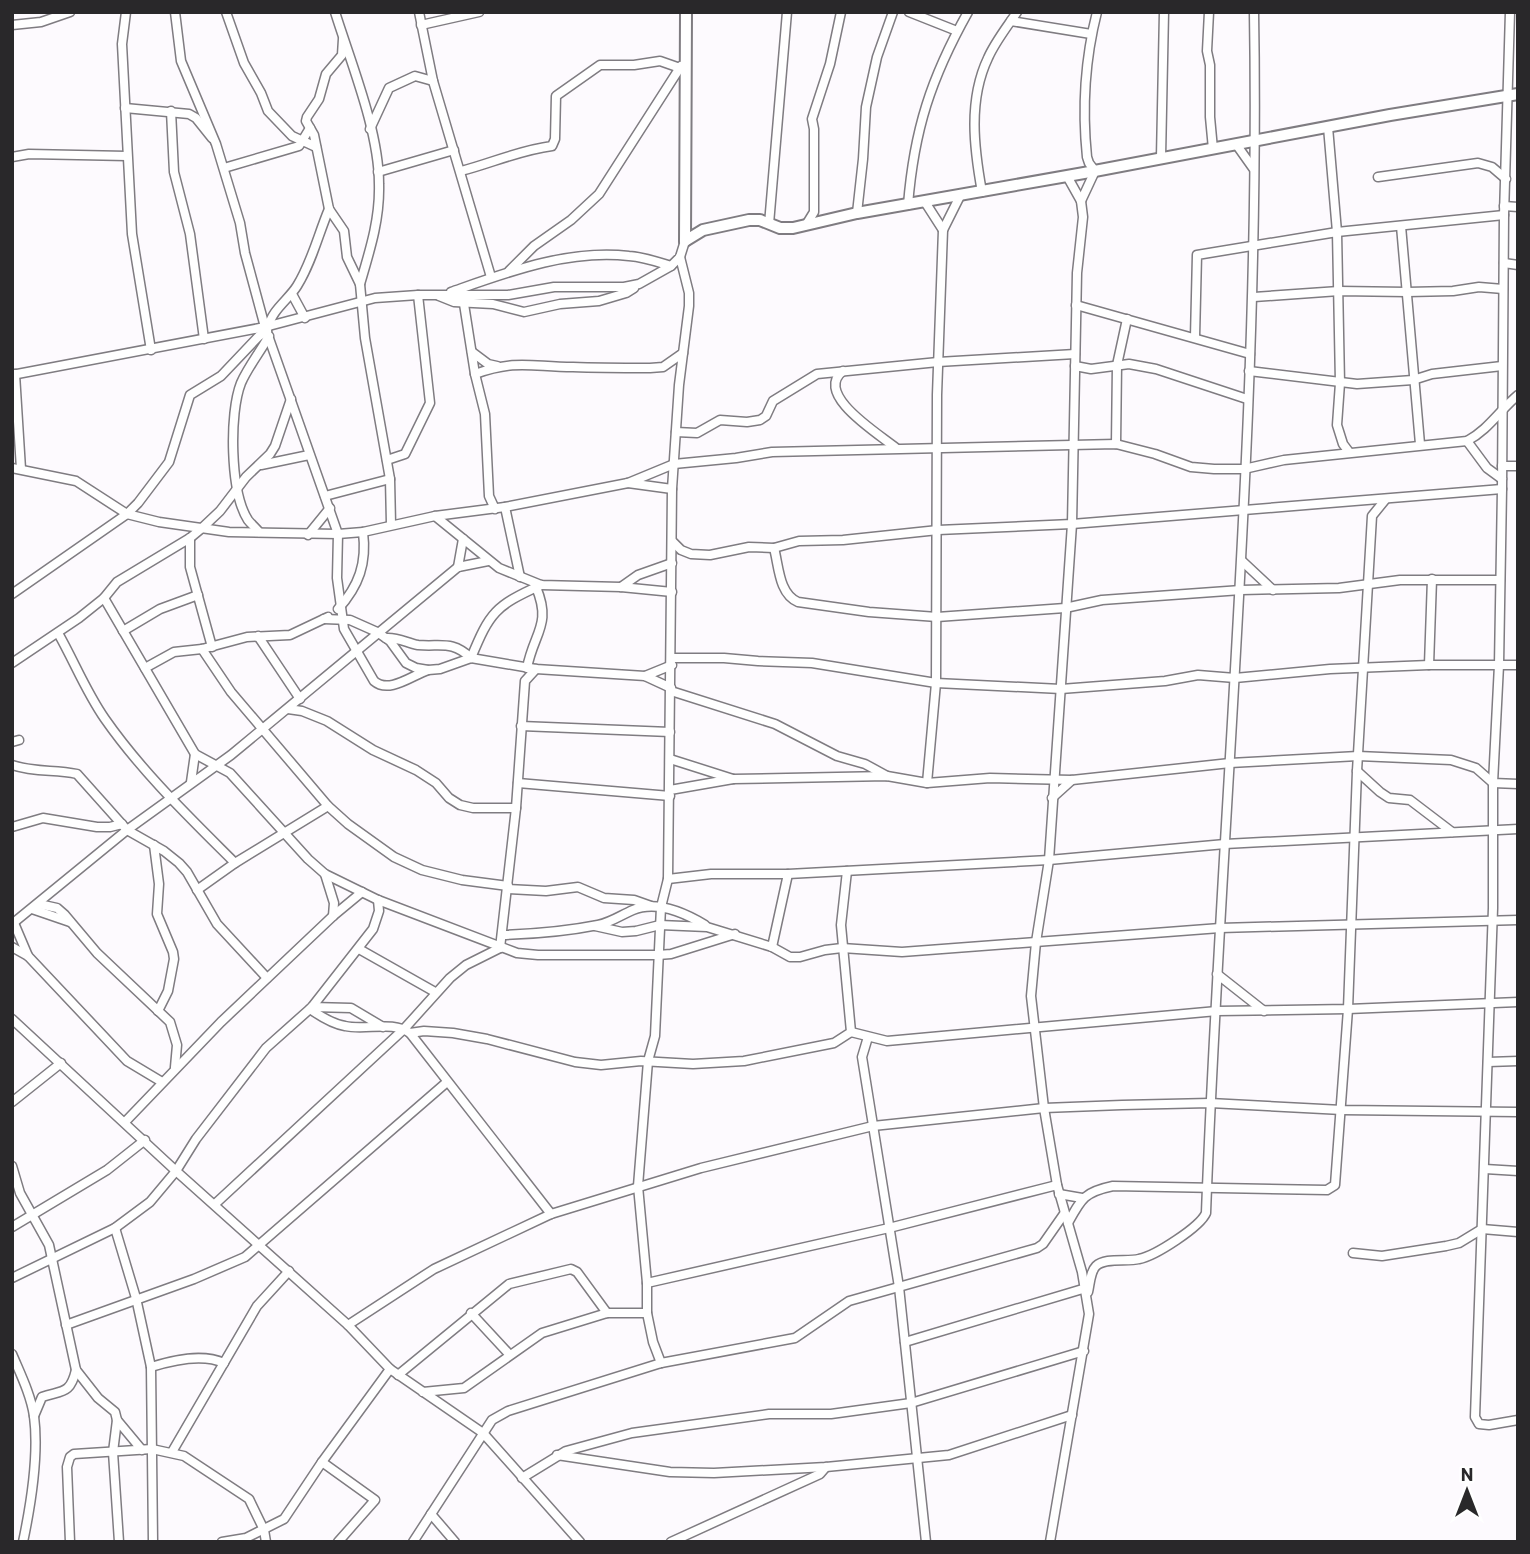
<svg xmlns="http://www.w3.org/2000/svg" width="1530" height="1554" viewBox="0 0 1530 1554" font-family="Barlow,sans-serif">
	<rect width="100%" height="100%" fill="#fdfafe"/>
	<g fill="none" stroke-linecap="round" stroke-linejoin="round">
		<g stroke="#7f7c81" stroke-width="11">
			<g id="street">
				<polyline points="126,12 122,44 132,234 151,350"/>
				<path d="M 175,12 L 181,61 L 216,144 L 240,223 L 245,253 L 265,327 L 338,534 L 337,578 L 344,629 L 374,681 C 389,694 411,676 428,670"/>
				<polyline points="226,12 244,63 261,93 268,111 292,136 316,147"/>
				<path d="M 335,12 C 351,63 379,131 379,184 C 380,219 370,250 360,284"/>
				<polyline points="419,12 433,81 491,277"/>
				<polyline points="909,12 957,31"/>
				<polyline points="1209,12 1207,51 1210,65 1210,117 1213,149"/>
				<polyline points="1510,12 1504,215 1502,489 1499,665 1493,783 1493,908 1475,1417 1479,1424 1489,1425 1518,1420"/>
				<polyline points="1011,21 1091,34"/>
				<polyline points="12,25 41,22 70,12"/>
				<polyline points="421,25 479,12"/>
				<polyline points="343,39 342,55 326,74 319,99 307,117 306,121 314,135 329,209 344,231 347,257 360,284 365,338 390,479 391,524"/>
				<polyline points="125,108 189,114 196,118 212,138"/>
				<polyline points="171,111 174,172 190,234 204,339"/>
				<polyline points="1328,127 1337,232 1340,383 1337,425 1343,444 1349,452"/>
				<polyline points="370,129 389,88 415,76 433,81"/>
				<polyline points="1236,144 1253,168"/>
				<polyline points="12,157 29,154 127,156"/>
				<polyline points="1161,157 1164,12"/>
				<polyline points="224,168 299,146 310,128"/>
				<path d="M 461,171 C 492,163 520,150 552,146 L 555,139 L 556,96 L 600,65 L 634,65 L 660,61 L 680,68"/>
				<polyline points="378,172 454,150"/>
				<polyline points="1378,177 1478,163 1492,167 1506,179"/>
				<path d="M 982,192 C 974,148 968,100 988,58 C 995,42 1007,27 1017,12"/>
				<path d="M 1081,201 L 1095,171 L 1089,163 L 1087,157 C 1082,108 1085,59 1097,12"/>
				<polyline points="925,202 943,230"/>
				<path d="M 908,205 C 914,130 931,78 968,12"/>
				<polyline points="1504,206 1518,207"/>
				<polyline points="857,213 863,159 866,107 877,57 893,12"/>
				<polyline points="769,224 787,12"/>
				<polyline points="806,225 814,212 814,129 812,119 830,64 841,12"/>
				<polyline points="1401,226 1420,444"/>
				<polyline points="1504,263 1518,265"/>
				<polyline points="509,271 534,246 571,220 599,194 681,66"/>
				<path d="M 451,292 C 508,272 568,249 629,256 C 644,257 658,262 671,266"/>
				<polyline points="292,294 305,318"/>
				<polyline points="439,296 454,302 493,304 524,312 560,304 599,301 626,293 634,288"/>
				<polyline points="1254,297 1339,291 1407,292 1453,291 1479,287 1503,289"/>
				<polyline points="464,304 475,374 485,414 489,496 495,509"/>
				<polyline points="1076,305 1250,354"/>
				<path d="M 269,326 C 271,311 289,299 297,286 C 312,262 318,235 329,209"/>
				<polyline points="1195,337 1197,255 1337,232 1504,215"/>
				<polyline points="472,352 488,364 497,366"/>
				<polyline points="1075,366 1091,369 1129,364 1156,369 1247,399"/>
				<path d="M 843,371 C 813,394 879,434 896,448"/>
				<polyline points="1249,371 1357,384 1413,380 1432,374 1502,366"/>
				<polyline points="15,374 21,469"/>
				<path d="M 475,374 C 517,359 532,367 573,367 C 598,368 624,368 650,368 L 663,367 L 683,353"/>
				<polyline points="12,375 265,327 375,298 418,295 508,295 554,287 624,287 639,284 671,266 680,257 685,241"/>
				<polyline points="676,432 697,433 720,420 747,422 760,420 766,416 773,401 817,374 938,362 1075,354"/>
				<polyline points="1467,441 1487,468 1502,479"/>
				<polyline points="1116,444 1117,365 1127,319"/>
				<polyline points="387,460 405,454 430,403 418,295"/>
				<polyline points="261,465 309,455"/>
				<polyline points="1502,466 1518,466"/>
				<path d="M 12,468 L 76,481 L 127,514 L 159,522 L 229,532 L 338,534 L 363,532 L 435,516 L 505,507 L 628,483 L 674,464 L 736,458 L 772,452 L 1116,444 L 1155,454 L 1191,467 L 1214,469 L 1244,469 L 1284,460 L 1467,441 C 1488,430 1500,410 1518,395"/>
				<polyline points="628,483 672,489"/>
				<polyline points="325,496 390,479"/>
				<polyline points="505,507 520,577"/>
				<polyline points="435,516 499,568 541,585 621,587 672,592"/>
				<path d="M 259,532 C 256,528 251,524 248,520 C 230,492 229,413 241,383 C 248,367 260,352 269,336"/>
				<polyline points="308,535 330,508"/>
				<polyline points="190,538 190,567 212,647"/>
				<polyline points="673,542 681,550 691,554 710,555 749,547 774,548 799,541 843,540 938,530 1072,524 1502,489"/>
				<path d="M 774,548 C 779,567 779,594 798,602 L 869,612 L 937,617 L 1065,608 L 1102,600 L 1241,590 L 1339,588 L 1400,580 L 1500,580"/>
				<polyline points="1242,561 1273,590"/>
				<polyline points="458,567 463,539"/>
				<polyline points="621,587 638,575 672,563"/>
				<polyline points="12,594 127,514 138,503 169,462 190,395 221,376 259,336 267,331"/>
				<polyline points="104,598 195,754 230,773 308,859 325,874 378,900 517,953 538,955 658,955 671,954 735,934"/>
				<path d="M 338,609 C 359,586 367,563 363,532"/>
				<polyline points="324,619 350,620 377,632 390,641 406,663 416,668 428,670 440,669 471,658 536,669 645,676 671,688"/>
				<polyline points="123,631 160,609 198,595"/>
				<path d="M 58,633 C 74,661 86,692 105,719 C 142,772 189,817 235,863"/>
				<polyline points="258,636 300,699"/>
				<path d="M 386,638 C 398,637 407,643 418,645 C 441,647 452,640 471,658"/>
				<polyline points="202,649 231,692 328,806 348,824 394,857 422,870 462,880 508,886"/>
				<path d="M 471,658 C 490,612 495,606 541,585"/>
				<polyline points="671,658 724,658 758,661 812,663 936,683 1061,689 1165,681 1198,675 1235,678 1330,669 1429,665 1518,665"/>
				<polyline points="12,663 79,618 104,598 117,582 190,538 202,528 220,511 246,477 270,454 275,446 291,399"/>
				<polyline points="1429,665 1432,579"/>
				<polyline points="145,668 174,652 202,649 247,637 290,635 328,617"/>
				<path d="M 527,668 C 534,632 552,625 536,587"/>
				<polyline points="645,676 672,665"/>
				<polyline points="671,691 775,724 837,756 865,764 887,776"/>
				<polyline points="288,709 302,711 327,721 373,750 416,770 436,783 449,798 460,805 473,808 516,808"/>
				<polyline points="521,726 670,732"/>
				<polyline points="12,742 19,740"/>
				<polyline points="670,759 733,779"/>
				<path d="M 12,765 C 37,773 54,769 77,774 L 127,830 L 164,851 L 179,863 L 187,872 L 217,924 L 267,978"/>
				<polyline points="1357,771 1380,792 1389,798 1410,800 1452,832"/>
				<polyline points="191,782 195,754"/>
				<polyline points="518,783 670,796"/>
				<polyline points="927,783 936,683 937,395 943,230 960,196"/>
				<polyline points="670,790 733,779 887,776 927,783 990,778 1072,780 1230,763 1358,756 1451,760 1476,768 1493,783 1518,784"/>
				<polyline points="1052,798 1072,780"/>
				<polyline points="12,827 43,818 97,827 110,827 122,824"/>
				<polyline points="154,845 159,884 157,914 173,952 174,959 168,991 158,1011"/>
				<polyline points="325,874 334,903 333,916"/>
				<polyline points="668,879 711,874 788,874 1049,860 1225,844 1518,829"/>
				<polyline points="507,889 546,891 578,887 604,898 634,900 651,906"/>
				<polyline points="197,890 235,863 328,806"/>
				<polyline points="39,904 57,908 65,915 97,953 170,1022 177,1045 175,1067"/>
				<polyline points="32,909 70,922"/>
				<polyline points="14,923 28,956"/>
				<polyline points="12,924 127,830 231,755 458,567 488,561"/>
				<polyline points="595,926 622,932 636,931 660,925 707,927 772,947 790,957 800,957 825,950 842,948 902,952 1220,928 1518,920"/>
				<path d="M 502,935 C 533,934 568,931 598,925 C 612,922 621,915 633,910 C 656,900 685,913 705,925"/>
				<polyline points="12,947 28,956 127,1061 162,1082"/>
				<polyline points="772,947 788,874"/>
				<polyline points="500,948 516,808 525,681 536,669"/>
				<polyline points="359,949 435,992"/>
				<polyline points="1217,974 1264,1011"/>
				<polyline points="312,1007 351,1008 383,1027"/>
				<path d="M 310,1009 C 320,1016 332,1024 345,1026 C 366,1031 392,1020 410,1033 L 551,1214"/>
				<polyline points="12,1019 176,1171 348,1325 390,1369 483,1433 580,1542"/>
				<polyline points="851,1032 887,1041 1217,1011 1348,1009 1518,1002"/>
				<polyline points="410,1033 424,1031 453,1033 487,1039 575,1062 601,1065 641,1061 693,1064 744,1061 834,1043 851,1032 841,925 847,871"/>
				<polyline points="868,1037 862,1057 899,1287 926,1542"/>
				<polyline points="1488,1062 1518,1061"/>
				<polyline points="12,1102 61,1063"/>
				<polyline points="125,1122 221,1022 333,916 362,892"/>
				<polyline points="12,1166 20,1193 49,1245 76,1370 98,1398 115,1412 117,1420 113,1452 119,1542"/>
				<polyline points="1485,1169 1518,1171"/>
				<polyline points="1059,1194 1082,1198"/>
				<polyline points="215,1204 404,1029 450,978 466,965 500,948"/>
				<path d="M 1068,1223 C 1081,1199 1084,1192 1113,1186 L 1327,1190 L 1335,1185 L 1348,1009 L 1357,771 L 1372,516 L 1385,500"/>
				<polyline points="12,1227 107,1170 145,1140"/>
				<polyline points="115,1228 136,1298 151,1367 153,1542"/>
				<polyline points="1353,1253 1382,1256 1446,1246 1459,1243 1482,1229 1518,1232"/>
				<polyline points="12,1278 115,1228 150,1202 176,1171 196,1139 266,1048 312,1007 373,929 379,911 378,900"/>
				<polyline points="647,1283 889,1228 1057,1185"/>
				<path d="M 1088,1292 C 1090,1284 1090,1272 1096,1266 C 1105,1257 1127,1262 1139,1259 C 1155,1256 1200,1227 1206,1213 C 1221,813 1261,413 1254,12"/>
				<polyline points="471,1313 509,1354"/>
				<polyline points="66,1325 194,1279 245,1257 447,1082"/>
				<polyline points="348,1325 434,1269 551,1214 701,1168 873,1126 1044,1108 1122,1105 1210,1103 1342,1110 1518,1112"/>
				<polyline points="905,1342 1086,1288"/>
				<path d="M 12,1354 C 20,1373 31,1395 34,1416 C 39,1454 31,1504 23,1542"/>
				<polyline points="661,1363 653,1342 647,1313 647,1283 638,1186 648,1061 655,1036 661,907 668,879 672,489 679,385 689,306 689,293 680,257"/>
				<path d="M 151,1367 C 173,1360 202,1353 224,1363"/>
				<polyline points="398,1375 509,1284 571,1269 577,1272 607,1313"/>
				<polyline points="423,1392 464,1388 542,1333 607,1313 647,1313"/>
				<path d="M 34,1416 L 42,1397 C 62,1390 70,1395 76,1370"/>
				<polyline points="117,1420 142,1450"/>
				<polyline points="172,1452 257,1306 289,1271"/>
				<polyline points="557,1455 670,1472 714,1473 826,1467 949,1455 1072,1415"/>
				<polyline points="322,1462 375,1500 338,1542"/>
				<polyline points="522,1478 566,1451 632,1433 769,1414 831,1414 911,1403 1084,1351"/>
				<polyline points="431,1514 455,1542"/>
				<polyline points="70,1542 67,1467 70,1457 74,1454 152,1449 184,1456 249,1499 264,1530 266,1542"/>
				<polyline points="222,1542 246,1538 284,1519 322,1462 390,1369"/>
				<polyline points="413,1542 492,1420 508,1411 661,1363 795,1338 849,1301 1037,1248 1043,1244 1064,1214"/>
				<polyline points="671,1542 820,1474 826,1467"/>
				<polyline points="1050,1542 1089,1314 1082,1272 1057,1185 1044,1108 1031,996 1036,942 1049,860 1072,524 1077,273 1083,217 1081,201 1067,176"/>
			</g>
		</g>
		<g stroke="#7f7c81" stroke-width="14">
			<g id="secondary">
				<polyline points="685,241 703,230 749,220 760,220 780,228 793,228 857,213 1084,173 1390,115 1518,94"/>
				<polyline points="685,241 686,12"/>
			</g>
		</g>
		<use href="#street" stroke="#fff" stroke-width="8"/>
		<use href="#secondary" stroke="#fff" stroke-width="10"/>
	</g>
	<rect width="1530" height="1554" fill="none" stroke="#29282a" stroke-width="28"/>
	<g transform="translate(1467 1491)" stroke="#ffffff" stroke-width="5" paint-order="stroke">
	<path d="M0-5L12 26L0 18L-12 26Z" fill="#29282a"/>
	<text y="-10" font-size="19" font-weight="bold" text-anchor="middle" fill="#29282a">N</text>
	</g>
</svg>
